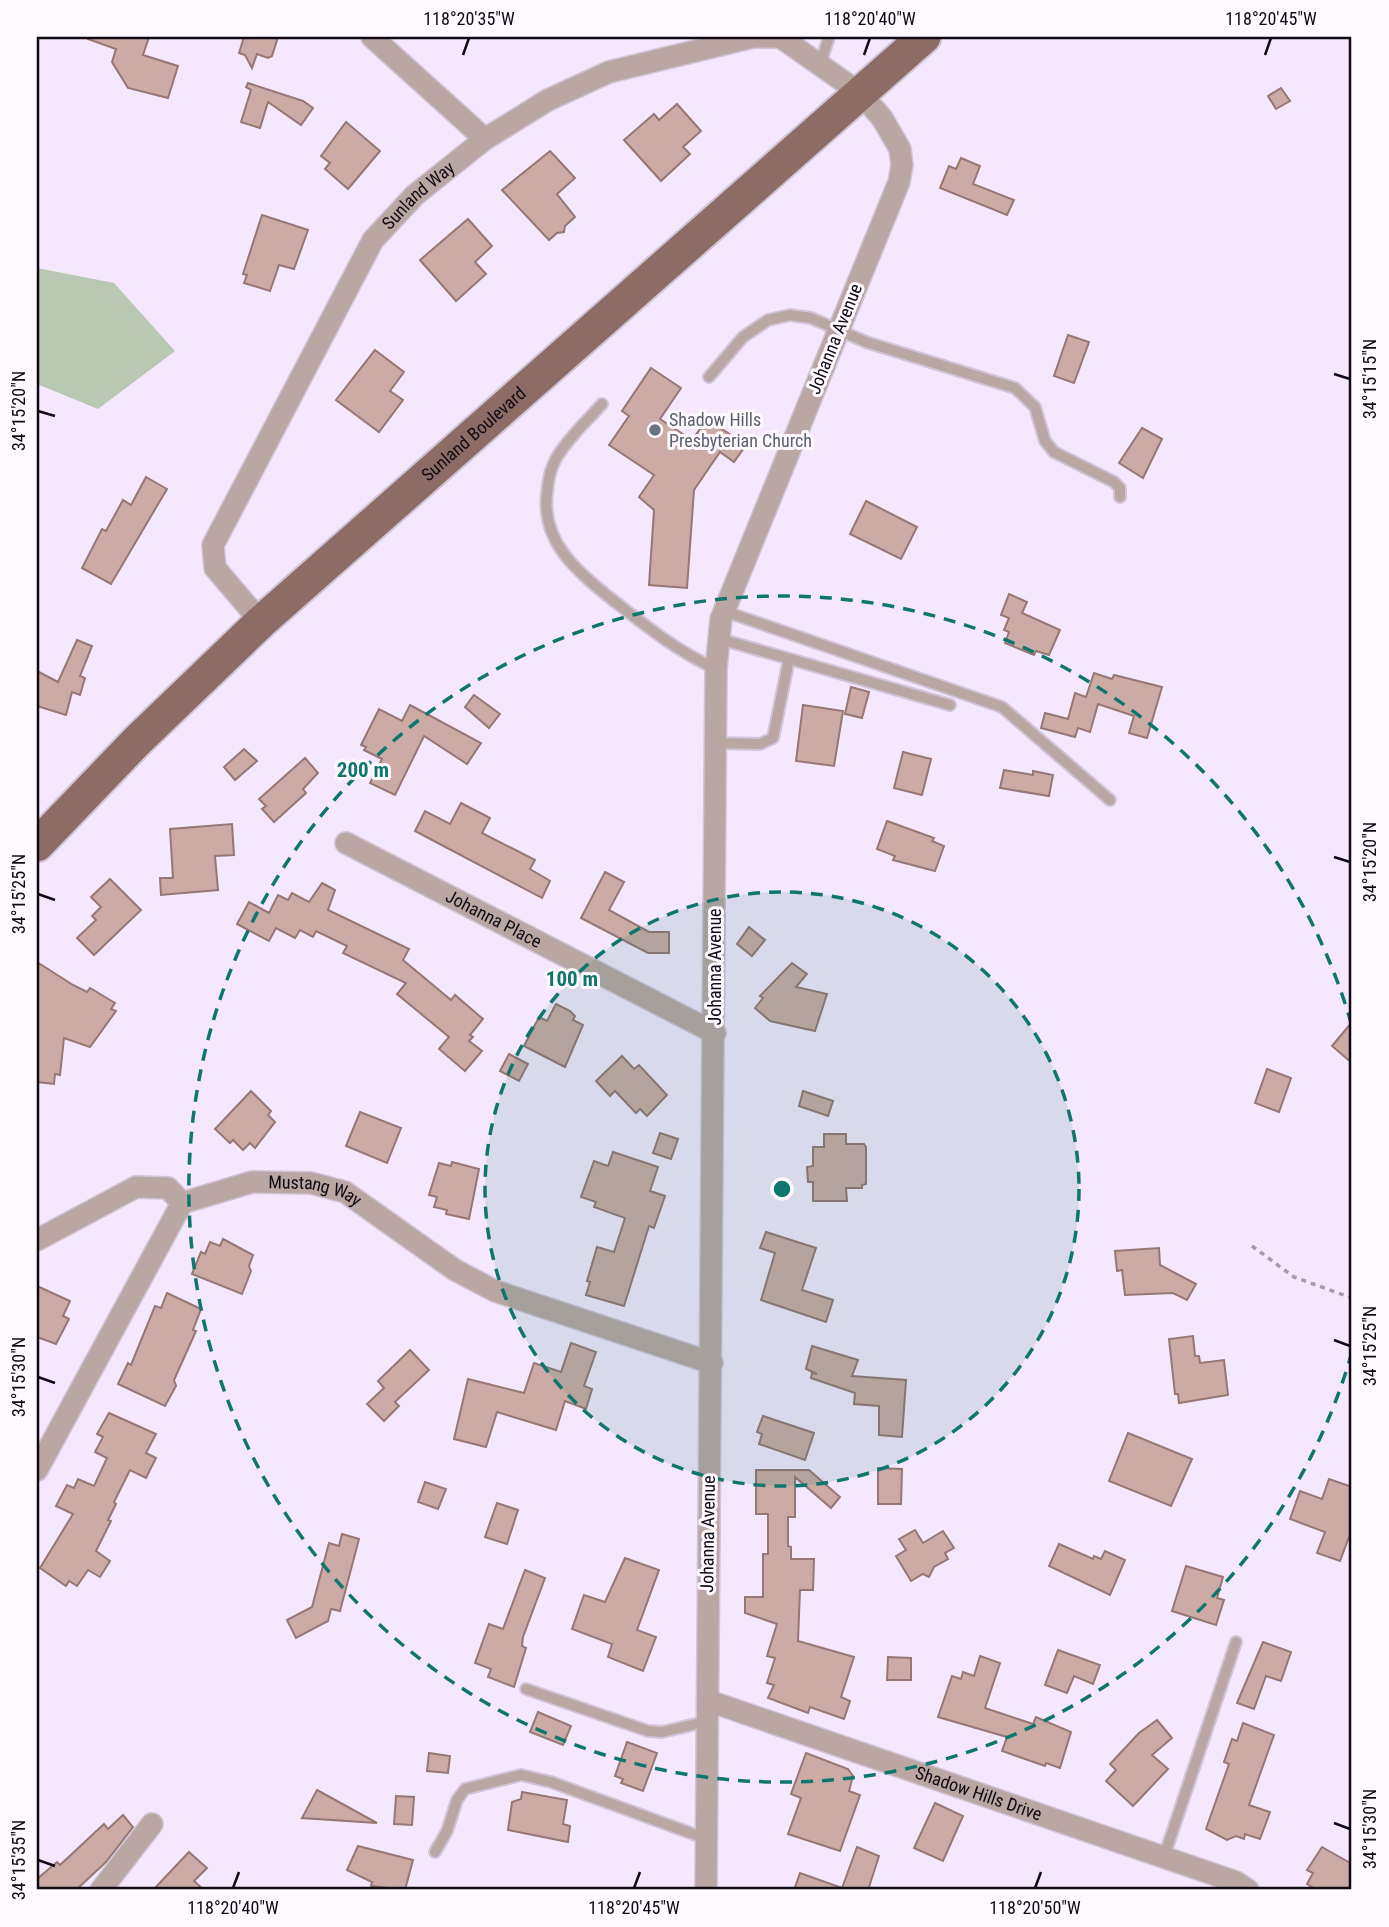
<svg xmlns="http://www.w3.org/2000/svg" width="1389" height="1927" viewBox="0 0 1389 1927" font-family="'Roboto Condensed',sans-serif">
	<rect width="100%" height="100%" fill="#f5e8fe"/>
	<polygon fill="#b8c8b2" points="37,268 114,283 175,351 98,409 37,384"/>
	<g fill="#ccaaa5" stroke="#977773" stroke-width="2">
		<polygon points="88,37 149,37 143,55 178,66 168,98 128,88 112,62 116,49 88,39"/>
		<polygon points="244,37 278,37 272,56 268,58 257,54 252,68 245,55 239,53"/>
		<polygon points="248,83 303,101 313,108 301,125 268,102 260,128 241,122 251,90 246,87"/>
		<polygon points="1281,88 1290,101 1276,109 1268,96"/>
		<polygon points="677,104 701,131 683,147 690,154 661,181 624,140 654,114 659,120"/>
		<polygon points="346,122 380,151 348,189 325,169 330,163 321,156"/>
		<polygon points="550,151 575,178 557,194 575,217 565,226 564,232 557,233 549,240 502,190"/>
		<polygon points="961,158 980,166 973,184 1014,200 1007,215 940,188 949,166 956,169"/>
		<polygon points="262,215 308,230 294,269 279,265 270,291 244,283 247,275 243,274"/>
		<polygon points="468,219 492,246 475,262 486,274 456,301 420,260"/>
		<polygon points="1068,335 1089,342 1074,383 1054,376"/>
		<polygon points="375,350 404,372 390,391 403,400 379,432 336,400"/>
		<polygon points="651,368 681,388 660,419 692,440 707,419 746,445 734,462 720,452 694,490 687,588 649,585 654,510 639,497 654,475 609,445 629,416 622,411"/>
		<polygon points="1142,428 1162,439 1143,478 1119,463"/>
		<polygon points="146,477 167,489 111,584 82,568 102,529 106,531 123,500 131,505"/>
		<polygon points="866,501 917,527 901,559 850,534"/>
		<polygon points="1009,594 1027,602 1022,613 1060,630 1049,655 1036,651 1034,655 1005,643 1009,632 1004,630 1009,618 1001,615"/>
		<polygon points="77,640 92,646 80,676 85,678 80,695 72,692 66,715 37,706 37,671 58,682"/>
		<polygon points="1094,673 1112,679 1114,675 1162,687 1147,738 1129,733 1134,716 1098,704 1090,732 1078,728 1075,737 1041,728 1045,713 1068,719 1075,693 1086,697"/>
		<polygon points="851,687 869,692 862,718 845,714"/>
		<polygon points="474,695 500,714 489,728 465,707"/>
		<polygon points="410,705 481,743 467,764 424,736 395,795 370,783 382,759 364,750 366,747 361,745 379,709 402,721"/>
		<polygon points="803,705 843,711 834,766 796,761"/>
		<polygon points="244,749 257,761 235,780 224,767"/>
		<polygon points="903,752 931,759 922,795 894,788"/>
		<polygon points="305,758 318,773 303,789 306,793 274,822 262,809 266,806 259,799"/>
		<polygon points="1004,770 1033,775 1033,771 1053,775 1049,796 1000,788"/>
		<polygon points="461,803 490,818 482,833 535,860 530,869 550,881 542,898 415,831 425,811 450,824"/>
		<polygon points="887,821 934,838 932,841 944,846 935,871 893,860 895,856 877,849"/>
		<polygon points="232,824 234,855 215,856 218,890 161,895 160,878 173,878 170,829"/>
		<polygon points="605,872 624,882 609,910 649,932 669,932 669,953 648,953 581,918"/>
		<polygon points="110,879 141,910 94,955 77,938 96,920 92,916 101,907 91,897"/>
		<polygon points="322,883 335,890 328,910 409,949 403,960 451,1000 455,995 483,1019 470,1035 473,1037 469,1041 482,1051 465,1071 439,1049 449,1037 397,994 406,983 343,953 347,946 316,931 313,937 300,930 295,938 276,928 269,941 237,924 249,902 269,913 278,895 288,900 292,893 309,902"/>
		<polygon points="749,927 765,940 752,956 737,944"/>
		<polygon points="37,962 73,985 87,992 90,988 115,1003 111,1009 116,1011 90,1047 64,1038 60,1075 55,1074 54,1084 37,1082"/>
		<polygon points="792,963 807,974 796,987 827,994 815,1031 770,1021 755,1008 763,998 760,996"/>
		<polygon points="556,1004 570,1011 575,1016 573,1020 583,1025 565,1067 524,1046 539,1017 547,1021"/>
		<polygon points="1352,1022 1352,1063 1332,1046"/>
		<polygon points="509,1054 528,1064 519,1081 500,1071"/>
		<polygon points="622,1056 634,1069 639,1065 667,1095 647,1116 640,1109 636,1113 615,1091 610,1096 596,1081"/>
		<polygon points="1267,1069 1291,1078 1279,1112 1255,1103"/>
		<polygon points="251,1091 271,1111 268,1115 275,1122 255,1148 250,1143 243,1150 233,1140 230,1143 215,1129"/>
		<polygon points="803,1091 833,1101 828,1116 799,1106"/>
		<polygon points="360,1112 401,1128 387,1163 346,1146"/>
		<polygon points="660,1133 678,1139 671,1159 653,1153"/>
		<polygon points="824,1134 846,1134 846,1144 864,1144 866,1147 866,1184 862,1185 862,1188 846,1188 847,1201 813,1201 813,1182 808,1182 807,1167 813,1166 813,1147 824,1147"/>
		<polygon points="613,1152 658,1167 650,1191 665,1196 654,1228 649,1226 624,1306 586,1295 590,1282 587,1281 597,1247 614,1252 625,1218 594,1207 596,1202 581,1197 594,1161 608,1166"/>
		<polygon points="452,1162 479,1169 469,1219 446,1214 447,1210 434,1207 437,1197 429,1195 439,1163 451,1166"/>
		<polygon points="766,1232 816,1248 802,1290 833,1300 826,1322 761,1300 775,1253 760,1248"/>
		<polygon points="223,1239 253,1255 249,1266 251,1271 242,1294 192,1274 201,1252 205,1254 210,1242 220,1246"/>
		<polygon points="1159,1248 1160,1265 1196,1284 1187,1300 1173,1293 1125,1295 1122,1270 1117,1271 1115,1251"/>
		<polygon points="37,1286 70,1301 63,1316 69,1319 56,1344 37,1337"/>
		<polygon points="167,1293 201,1309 193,1330 196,1331 174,1380 176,1386 165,1406 118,1384 128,1363 131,1365 155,1306 161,1308"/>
		<polygon points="1193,1336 1195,1356 1199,1356 1200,1363 1224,1360 1228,1395 1179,1403 1178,1394 1175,1394 1169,1339"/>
		<polygon points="571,1343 596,1352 584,1386 592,1389 586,1409 565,1401 556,1430 497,1412 486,1447 454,1439 468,1379 524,1393 534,1363 561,1372"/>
		<polygon points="812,1346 858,1360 852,1376 906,1380 902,1437 879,1435 879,1406 854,1404 855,1393 811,1378 812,1373 817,1374 806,1369"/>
		<polygon points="410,1350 429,1370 395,1402 399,1406 384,1421 367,1404 384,1388 378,1381"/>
		<polygon points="109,1413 156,1434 146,1453 156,1458 146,1478 130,1470 114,1502 116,1504 108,1520 111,1521 96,1551 110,1561 100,1577 88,1570 77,1586 69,1581 66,1586 40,1568 73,1514 56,1506 67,1485 74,1488 78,1479 94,1486 107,1458 95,1452 103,1437 97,1434"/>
		<polygon points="763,1416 814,1433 805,1460 759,1444 762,1434 757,1432"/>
		<polygon points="1128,1433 1192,1459 1171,1506 1109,1481"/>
		<polygon points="878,1468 902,1469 901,1504 878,1504"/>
		<polygon points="756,1470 809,1470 840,1497 831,1508 795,1477 795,1517 788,1517 788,1546 791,1547 791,1559 814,1559 813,1590 800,1590 798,1641 854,1657 841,1697 850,1701 844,1719 810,1707 808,1713 768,1698 774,1685 767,1683 775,1658 767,1656 777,1624 745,1613 745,1597 763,1597 763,1554 768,1554 768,1514 756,1514"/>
		<polygon points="1329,1479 1352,1487 1352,1529 1340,1561 1317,1553 1325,1532 1290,1519 1300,1491 1322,1499"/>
		<polygon points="425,1482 446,1489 438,1509 418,1502"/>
		<polygon points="497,1503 518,1510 507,1544 485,1537"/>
		<polygon points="915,1530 923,1543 943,1531 954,1548 945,1553 948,1559 934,1567 929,1577 923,1574 911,1581 896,1556 906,1550 899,1539"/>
		<polygon points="342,1534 359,1539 340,1611 331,1609 328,1621 296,1638 287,1620 312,1607 329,1543 339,1546"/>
		<polygon points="1059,1544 1093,1559 1094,1556 1101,1559 1105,1551 1125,1560 1110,1595 1049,1566"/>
		<polygon points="625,1558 659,1570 637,1630 656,1637 643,1671 608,1657 612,1644 572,1629 584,1595 605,1602"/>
		<polygon points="1186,1566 1223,1577 1217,1598 1224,1600 1216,1625 1172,1611"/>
		<polygon points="525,1570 545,1578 523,1637 522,1646 526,1648 514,1687 488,1677 491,1669 475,1663 489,1624 503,1629"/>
		<polygon points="1263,1642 1291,1652 1281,1681 1266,1676 1254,1709 1237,1703"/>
		<polygon points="1058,1650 1100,1665 1093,1684 1074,1676 1067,1693 1045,1685"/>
		<polygon points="980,1656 1000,1663 985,1708 1033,1724 1036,1717 1071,1732 1060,1768 1046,1763 1045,1766 1002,1751 1007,1737 938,1717 952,1676 961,1679 963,1672 974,1676"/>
		<polygon points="888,1657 911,1658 911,1680 887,1680"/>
		<polygon points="538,1712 571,1726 563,1745 530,1732"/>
		<polygon points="1157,1720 1172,1738 1152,1755 1168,1769 1133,1806 1106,1781 1116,1770 1110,1764 1139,1733"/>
		<polygon points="1243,1723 1274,1735 1249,1805 1270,1812 1260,1839 1245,1834 1244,1839 1236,1836 1227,1840 1206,1829 1229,1764 1224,1762 1232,1739 1237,1741"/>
		<polygon points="627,1742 657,1753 643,1791 621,1783 623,1779 615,1776"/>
		<polygon points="429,1753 450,1756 448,1773 427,1771"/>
		<polygon points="806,1753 848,1769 853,1776 849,1791 860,1795 840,1851 788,1834 801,1798 791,1794"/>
		<polygon points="317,1790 377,1823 302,1818"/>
		<polygon points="522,1792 567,1800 563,1824 570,1826 568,1842 508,1830 512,1802 521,1799"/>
		<polygon points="396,1796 414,1797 412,1825 394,1824"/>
		<polygon points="935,1803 963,1816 943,1861 914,1848"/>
		<polygon points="123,1815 133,1827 106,1862 76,1890 37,1890 37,1879 57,1862 60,1865 104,1824 108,1829"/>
		<polygon points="358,1846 413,1860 405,1890 371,1886 372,1882 347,1870"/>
		<polygon points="857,1847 879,1856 868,1890 794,1890 800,1873 842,1888"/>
		<polygon points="1322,1847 1352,1864 1352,1882 1348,1890 1317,1890 1307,1884 1313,1873 1307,1870"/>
		<polygon points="189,1852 207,1868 194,1881 204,1890 153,1890"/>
	</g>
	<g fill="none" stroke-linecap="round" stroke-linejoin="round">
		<g stroke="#d0c4d8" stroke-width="14">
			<g id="service">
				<polyline points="820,65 829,37"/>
				<polyline points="709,377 743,337 768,320 790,315 811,318 866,342 1015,388 1035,407 1045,441 1054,452 1114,482 1120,488 1120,497"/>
				<path d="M 602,404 C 587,421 569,437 557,457 C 550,468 548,481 547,493 C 541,543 578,572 614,601 C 647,627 677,651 716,669"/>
				<polyline points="724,611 1002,707 1110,800"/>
				<polyline points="720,639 950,705"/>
				<polyline points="716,743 760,744 773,738 789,659"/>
				<polyline points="526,1689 648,1731 662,1732 709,1721"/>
				<polyline points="435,1852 447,1831 457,1800 465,1789 521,1775 551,1782 707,1839"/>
				<polyline points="1164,1857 1236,1642"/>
			</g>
		</g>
		<g stroke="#d0c4d8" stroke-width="24">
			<g id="minor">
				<polyline points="372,37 485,139"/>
				<path id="s1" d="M 261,622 L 215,568 L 213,545 L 373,240 L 415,195 L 485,139 L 548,100 L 609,72 L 753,37 L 780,37 L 860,93 L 882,118 L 900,149 L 902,165 L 899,182 L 721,619 L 716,669 L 706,1890"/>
				<path id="s2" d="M 346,843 L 715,1033"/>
				<polyline points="37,1240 136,1187 168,1188 182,1203"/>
				<path id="s3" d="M 37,1470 L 182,1203 L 252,1182 L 311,1183 L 345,1192 L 455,1270 L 495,1291 L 712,1363"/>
				<path id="s4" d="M 709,1701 L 1236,1882 L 1248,1890"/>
				<polyline points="101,1890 152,1824"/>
			</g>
		</g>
		<g stroke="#d0c4d8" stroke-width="37">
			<g id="primary">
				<path id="s5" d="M 37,845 L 137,741 L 261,622 L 924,37"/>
			</g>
		</g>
		<polyline stroke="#a69bad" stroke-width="3.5" stroke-dasharray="5 5" stroke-linecap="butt" points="1252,1246 1294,1277 1352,1298"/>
		<use href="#service" stroke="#baa7a3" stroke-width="10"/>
		<use href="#minor" stroke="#baa7a3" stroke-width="21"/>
		<use href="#primary" stroke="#8d6c66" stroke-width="33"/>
	</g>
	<path fill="none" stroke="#0f0a13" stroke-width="2.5" d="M 463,55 L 469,38M 864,55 L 870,38M 1265,55 L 1271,38M 1334,374 L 1350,379M 38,411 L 55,416M 1334,857 L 1350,862M 38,894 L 55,900M 1334,1340 L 1350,1346M 38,1377 L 55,1383M 1334,1823 L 1350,1829M 38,1860 L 55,1866M 233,1888 L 239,1872M 634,1888 L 640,1872M 1035,1888 L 1041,1872"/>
	<circle cx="782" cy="1189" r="297" fill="#0f766e" fill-opacity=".12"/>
	<g fill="none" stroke="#0f766e" stroke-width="3.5" stroke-dasharray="12 9">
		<circle cx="782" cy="1189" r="297"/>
		<path d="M1352 1352A593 593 0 1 1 1352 1026"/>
	</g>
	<circle fill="#6b7280" stroke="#fdf9ff" stroke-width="2.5" cx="655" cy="430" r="7"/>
	<g text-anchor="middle" stroke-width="6" stroke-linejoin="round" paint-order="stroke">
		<g font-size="18" fill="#0f0a13" stroke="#fdf9ff">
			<text dy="6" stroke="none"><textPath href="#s1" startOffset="502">Sunland Way</textPath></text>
			<text transform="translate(835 339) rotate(-68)" y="6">Johanna Avenue</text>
			<text dy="6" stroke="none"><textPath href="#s5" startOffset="600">Sunland Boulevard</textPath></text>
			<text dy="6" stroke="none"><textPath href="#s2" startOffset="166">Johanna Place</textPath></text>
			<text transform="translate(715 967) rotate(-90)" y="6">Johanna Avenue</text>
			<text dy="6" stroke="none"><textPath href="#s3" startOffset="441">Mustang Way</textPath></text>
			<text transform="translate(708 1534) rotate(-89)" y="6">Johanna Avenue</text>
			<text dy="6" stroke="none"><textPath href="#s4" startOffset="285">Shadow Hills Drive</textPath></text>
		</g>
		<g font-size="18" fill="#5b616d" stroke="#fdf9ff" text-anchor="start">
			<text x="669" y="426">Shadow Hills<tspan x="669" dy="21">Presbyterian Church</tspan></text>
		</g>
	</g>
	<circle cx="782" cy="1189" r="10" fill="#0f766e" stroke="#fdf9ff" stroke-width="3.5"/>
	<g font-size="21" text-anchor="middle" font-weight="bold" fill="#0f766e" stroke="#fdf9ff" stroke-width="6" stroke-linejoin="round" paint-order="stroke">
		<text x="363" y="777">200 m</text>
		<text x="572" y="986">100 m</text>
	</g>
	<rect width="1389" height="1927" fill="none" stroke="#fdf9ff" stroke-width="77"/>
	<rect x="38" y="38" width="1312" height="1850" fill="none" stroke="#0f0a13" stroke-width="2.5"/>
	<g font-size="18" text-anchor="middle" fill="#0f0a13">
		<text x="469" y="25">118°20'35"W</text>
		<text x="870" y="25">118°20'40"W</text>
		<text x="1271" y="25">118°20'45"W</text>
		<text transform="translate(1370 379) rotate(-90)" y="6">34°15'15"N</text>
		<text transform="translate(19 411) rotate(-90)" y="6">34°15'20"N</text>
		<text transform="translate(1370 862) rotate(-90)" y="6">34°15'20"N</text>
		<text transform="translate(19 894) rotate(-90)" y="6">34°15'25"N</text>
		<text transform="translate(1370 1346) rotate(-90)" y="6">34°15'25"N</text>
		<text transform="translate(19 1377) rotate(-90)" y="6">34°15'30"N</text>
		<text transform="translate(1370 1829) rotate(-90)" y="6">34°15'30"N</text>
		<text transform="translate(19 1860) rotate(-90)" y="6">34°15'35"N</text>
		<text x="233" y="1914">118°20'40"W</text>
		<text x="634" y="1914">118°20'45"W</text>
		<text x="1035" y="1914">118°20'50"W</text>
	</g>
</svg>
